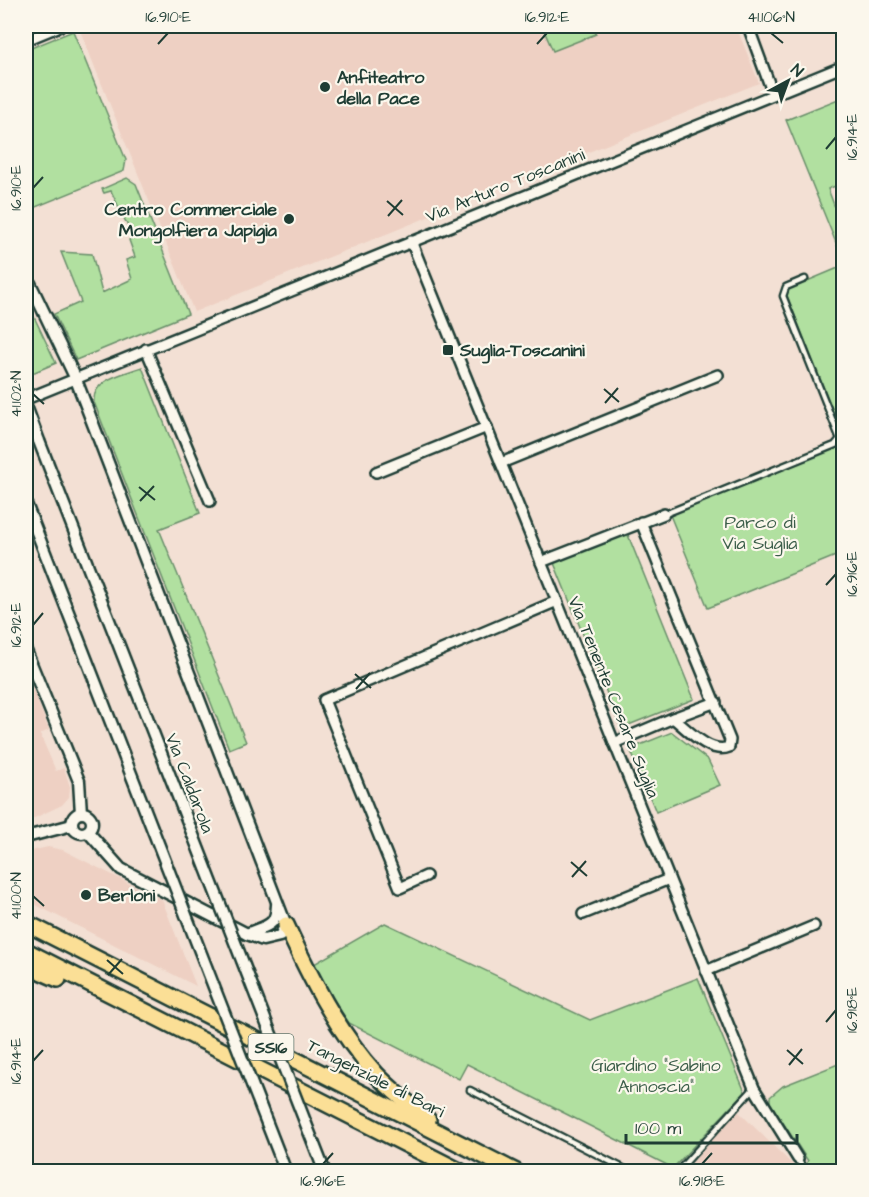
<svg xmlns="http://www.w3.org/2000/svg" width="869" height="1197" viewBox="0 0 869 1197" font-family="'Architects Daughter',sans-serif">
	<rect width="100%" height="100%" fill="#f3e0d4"/>
	<filter id="ink" filterUnits="userSpaceOnUse"><feTurbulence type="fractalNoise" baseFrequency=".0167" numOctaves="2"/><feDisplacementMap in="SourceGraphic" scale="12" xChannelSelector="R" yChannelSelector="G"/><feConvolveMatrix kernelMatrix="1 2 1 2 8 2 1 2 1" color-interpolation-filters="sRGB"/></filter>
	<g filter="url(#ink)">
		<g fill="#eed0c3">
			<polygon points="86,26 736,26 759,83 194,312 79,28"/>
			<polygon points="26,672 49,730 40,734 56,771 64,768 70,787 69,797 62,805 26,822"/>
			<polygon points="48,847 63,850 162,900 196,986 26,900 26,852"/>
			<polygon points="738,1111 799,1171 799,1172 684,1172"/>
		</g>
		<g fill="#b1e0a0" stroke="#688e6a" stroke-width="1.5">
			<polygon points="542,26 593,26 596,34 553,51"/>
			<polygon points="73,31 126,160 124,171 26,211 26,50"/>
			<polygon points="843,97 843,183 828,189 843,229 843,260 786,120"/>
			<polygon points="127,178 136,184 188,314 76,360 54,314 81,302 61,252 92,254 102,293 132,279 126,260 135,257 129,240 133,237 111,191 104,193 102,189"/>
			<polygon points="843,266 843,553 708,608 670,515 840,444 842,434 786,293 788,289"/>
			<polygon points="26,300 56,363 30,374 26,364"/>
			<path d="M 142,367 L 200,513 L 159,529 L 246,742 L 229,749 L 94,402 C 92,379 124,374 142,367 Z"/>
			<polygon points="626,530 694,699 621,728 554,563 555,559"/>
			<polygon points="672,732 708,760 720,785 656,812 630,749"/>
			<polygon points="385,923 590,1020 698,978 745,1092 673,1168 467,1064 459,1079 349,1023 324,986 314,964"/>
			<polygon points="843,1062 843,1171 799,1171 808,1161 770,1103 770,1097 783,1086"/>
		</g>
		<g fill="none" stroke-linecap="round" stroke-linejoin="round">
			<g stroke="#1f3d34" stroke-width="9">
				<g id="service">
					<polyline points="665,514 835,445 840,439 783,296 786,287 805,279"/>
					<polyline points="470,1090 631,1172"/>
					<polyline points="798,1159 805,1172"/>
					<polyline points="677,1172 754,1088"/>
				</g>
			</g>
			<g stroke="#1f3d34" stroke-width="14">
				<g id="minor">
					<polyline points="748,26 773,94"/>
					<polyline points="26,40 60,26"/>
					<polyline points="411,241 754,1088 798,1159"/>
					<polyline points="146,349 210,501"/>
					<polyline points="26,399 844,66"/>
					<polyline points="501,463 718,375"/>
					<polyline points="376,472 487,427"/>
					<polyline points="541,562 664,514"/>
					<polyline points="673,718 716,702"/>
					<path d="M 614,743 L 673,718 C 687,729 710,755 729,747 L 730,740 L 641,522"/>
					<polyline points="426,876 400,888 324,700 557,601"/>
					<polyline points="583,914 669,879"/>
					<polyline points="706,971 814,926"/>
				</g>
			</g>
			<g stroke="#1f3d34" stroke-width="15">
				<g id="tertiary">
					<polyline points="26,275 75,377 286,925 280,936 263,940 247,934 121,869 88,832"/>
					<polyline points="26,406 39,441"/>
					<polyline points="26,651 79,781 81,813"/>
					<circle cx="82" cy="823" r="10"/>
					<polyline points="26,837 72,825"/>
					<path d="M 247,934 C 266,925 276,928 277,905"/>
				</g>
			</g>
			<g stroke="#1f3d34" stroke-width="20">
				<g id="trunk">
					<polyline points="26,923 516,1172"/>
					<path d="M 286,925 C 310,977 337,1031 376,1074 C 392,1091 411,1105 428,1120"/>
					<polyline points="26,951 461,1172"/>
					<polyline points="26,965 58,979"/>
				</g>
			</g>
			<use href="#service" stroke="#fbf7ec" stroke-width="4.5"/>
			<use href="#minor" stroke="#fbf7ec" stroke-width="9"/>
			<use href="#tertiary" stroke="#fbf7ec" stroke-width="10"/>
			<use href="#trunk" stroke="#fbdf96" stroke-width="15"/>
			<g stroke="#1f3d34" stroke-width="15" stroke-linecap="butt">
				<g id="tertiary-bridge">
					<polyline points="39,441 324,1170"/>
					<polyline points="26,504 286,1172"/>
				</g>
			</g>
			<use href="#tertiary-bridge" stroke="#fbf7ec" stroke-width="10"/>
		</g>
	</g>
	<path fill="none" stroke="#1f3d34" stroke-width="2" d="M 771,33 L 783,43M 158,44 L 168,33M 537,44 L 547,33M 826,149 L 836,137M 33,188 L 43,177M 387,201 L 403,215M 388,216 L 402,200M 604,389 L 619,402M 33,394 L 44,404M 605,403 L 618,388M 139,487 L 155,500M 140,501 L 154,486M 826,585 L 836,574M 33,625 L 43,613M 355,674 L 371,688M 356,689 L 370,673M 571,862 L 587,876M 572,877 L 586,861M 33,896 L 44,906M 107,960 L 123,974M 108,975 L 122,959M 826,1022 L 836,1010M 787,1050 L 803,1064M 33,1061 L 43,1050M 789,1065 L 802,1049M 323,1164 L 333,1153M 702,1164 L 712,1153"/>
	<g fill="#1f3d34" stroke="#fbf7ec" stroke-width="2">
		<circle cx="325" cy="87" r="6"/>
		<circle cx="289" cy="219" r="6"/>
		<rect x="442" y="344" width="12" height="12" rx="3"/>
		<circle cx="86" cy="895" r="6"/>
	</g>
	<g text-anchor="middle" stroke-width="4.5" stroke-linejoin="round" paint-order="stroke">
		<rect fill="#fbf7ec" stroke="#61756b" stroke-width="1.5" x="248.5" y="1034" width="45" height="26" rx="4.5"/>
		<g font-size="16" font-weight="bold" fill="#1f3d34">
			<text x="271" y="1053">SS16</text>
		</g>
		<g font-size="18" font-weight="bold" fill="#1f3d34" stroke="#fbf7ec" text-anchor="start">
			<text x="337" y="83">Anfiteatro<tspan x="337" dy="21">della Pace</tspan></text>
			<text x="277" y="215" text-anchor="end">Centro Commerciale<tspan x="277" dy="21">Mongolfiera Japigia</tspan></text>
			<text x="460" y="356">Suglia-Toscanini</text>
			<text x="98" y="901">Berloni</text>
		</g>
		<g font-size="18" fill="#1f3d34" stroke="#fbf7ec">
			<text transform="translate(505 185) rotate(-22)" y="6">Via Arturo Toscanini</text>
			<text transform="translate(614 697) rotate(68)" y="6">Via Tenente Cesare Suglia</text>
			<text transform="translate(190 783) rotate(69)" y="6">Via Caldarola</text>
			<text transform="translate(376 1078) rotate(27)" y="6">Tangenziale di Bari</text>
		</g>
		<g font-size="18" fill="#3c5e4a" stroke="#fbf7ec">
			<text x="760" y="528">Parco di<tspan x="760" dy="21">Via Suglia</tspan></text>
			<text x="656" y="1071">Giardino "Sabino<tspan x="656" dy="21">Annoscia"</tspan></text>
		</g>
	</g>
	<rect width="869" height="1197" fill="none" stroke="#fbf7ec" stroke-width="66"/>
	<g transform="translate(788 81) rotate(41)" stroke="#fbf7ec" stroke-width="4.5" paint-order="stroke">
	<path d="M0-4.5L10 22L0 15L-10 22Z" fill="#1f3d34"/>
	<text y="-9" font-size="16" font-weight="bold" text-anchor="middle" fill="#1f3d34">N</text>
	</g>
	<path d="M626 1134v9h171v-9" fill="none" stroke="#1f3d34" stroke-width="3"/>
	<text x="635" y="1134" font-size="18" fill="#1f3d34" stroke="#fbf7ec" stroke-width="4.5" paint-order="stroke">100 m</text>
	<rect x="33" y="33" width="803" height="1131" fill="none" stroke="#1f3d34" stroke-width="2"/>
	<g font-size="15" text-anchor="middle" fill="#1f3d34">
		<text x="168" y="22">16.910°E</text>
		<text x="547" y="22">16.912°E</text>
		<text x="771" y="22">41.106°N</text>
		<text transform="translate(852 137) rotate(-90)" y="5">16.914°E</text>
		<text transform="translate(16 188) rotate(-90)" y="5">16.910°E</text>
		<text transform="translate(16 394) rotate(-90)" y="5">41.102°N</text>
		<text transform="translate(852 574) rotate(-90)" y="5">16.916°E</text>
		<text transform="translate(16 625) rotate(-90)" y="5">16.912°E</text>
		<text transform="translate(16 896) rotate(-90)" y="5">41.100°N</text>
		<text transform="translate(852 1010) rotate(-90)" y="5">16.918°E</text>
		<text transform="translate(16 1061) rotate(-90)" y="5">16.914°E</text>
		<text x="323" y="1186">16.916°E</text>
		<text x="702" y="1186">16.918°E</text>
	</g>
</svg>
